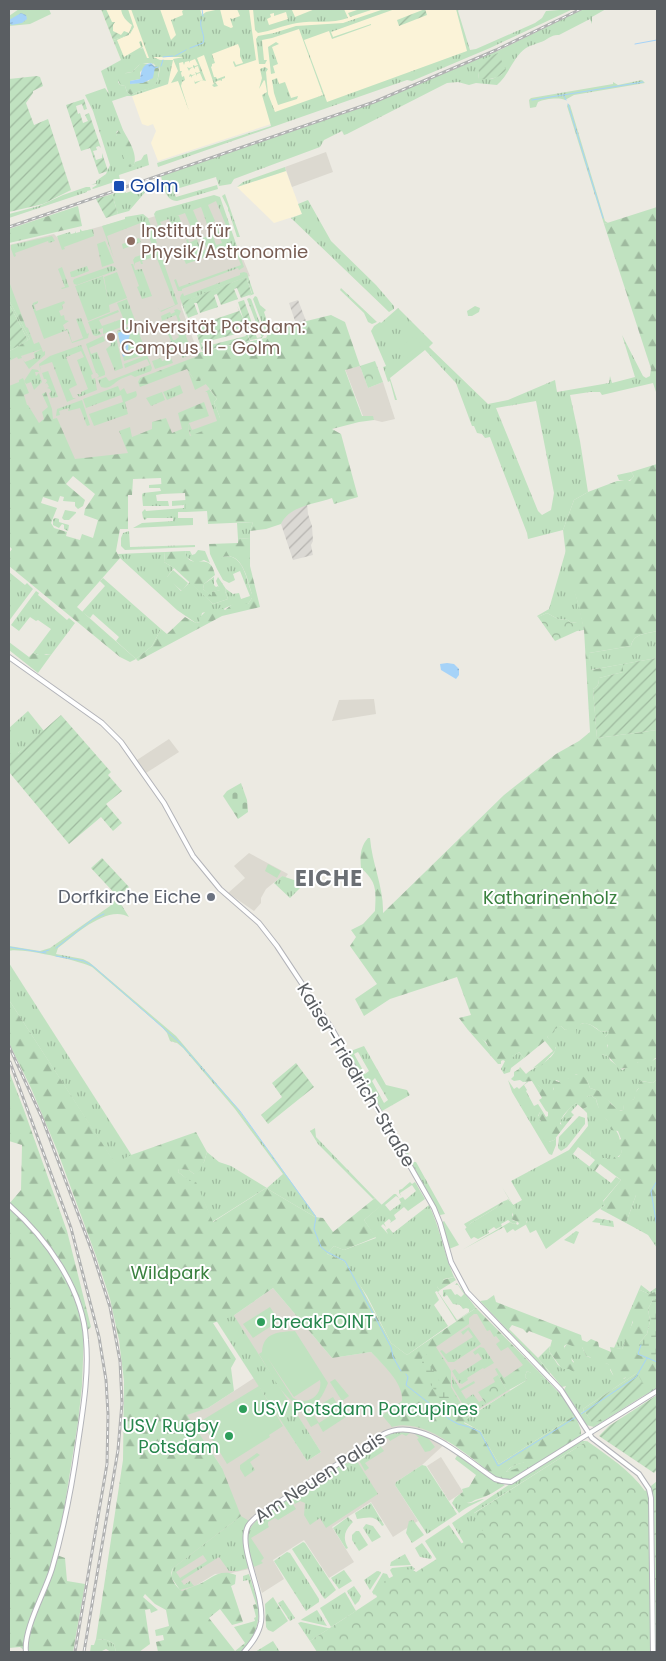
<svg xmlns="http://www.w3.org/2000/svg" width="666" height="1661" viewBox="0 0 666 1661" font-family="Poppins,sans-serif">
	<defs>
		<pattern id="industrial-furrows" width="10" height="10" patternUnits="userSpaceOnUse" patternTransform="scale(1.25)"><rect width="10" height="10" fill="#dbd9d4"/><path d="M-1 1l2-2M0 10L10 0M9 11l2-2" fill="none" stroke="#b5b3af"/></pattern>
		<pattern id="grass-tufts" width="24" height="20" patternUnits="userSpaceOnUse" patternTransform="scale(1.25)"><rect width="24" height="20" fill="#c0e2c0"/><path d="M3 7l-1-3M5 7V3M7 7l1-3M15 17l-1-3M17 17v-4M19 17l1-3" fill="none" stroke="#9fba9f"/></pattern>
		<pattern id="forest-firs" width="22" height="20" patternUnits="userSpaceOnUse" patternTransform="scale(1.25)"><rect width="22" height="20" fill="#c0e2c0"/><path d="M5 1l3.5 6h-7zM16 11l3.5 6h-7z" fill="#9fba9f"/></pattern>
		<pattern id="wetland-marsh" width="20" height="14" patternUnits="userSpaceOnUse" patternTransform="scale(1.25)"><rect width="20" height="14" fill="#c0e2c0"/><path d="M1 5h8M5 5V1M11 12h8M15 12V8" fill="none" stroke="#9fba9f"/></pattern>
		<pattern id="cemetery-stones" width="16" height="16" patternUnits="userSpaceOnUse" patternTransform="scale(1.25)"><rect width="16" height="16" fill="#c0e2c0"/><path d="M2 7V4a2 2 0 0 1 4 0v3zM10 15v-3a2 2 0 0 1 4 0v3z" fill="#9fba9f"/></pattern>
		<pattern id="park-crowns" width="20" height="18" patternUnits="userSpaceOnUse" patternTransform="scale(1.25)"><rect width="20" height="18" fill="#c0e2c0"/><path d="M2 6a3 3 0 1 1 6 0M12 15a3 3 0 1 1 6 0" fill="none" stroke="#9fba9f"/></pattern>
		<pattern id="garden-furrows" width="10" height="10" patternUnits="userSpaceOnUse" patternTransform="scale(1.25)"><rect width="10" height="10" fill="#c0e2c0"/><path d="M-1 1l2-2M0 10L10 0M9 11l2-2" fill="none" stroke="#9fba9f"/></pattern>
		<pattern id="water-ripples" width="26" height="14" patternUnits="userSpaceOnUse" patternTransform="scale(1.25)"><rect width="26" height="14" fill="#a6d3f8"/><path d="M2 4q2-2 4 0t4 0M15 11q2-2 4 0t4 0" fill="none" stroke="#8aaecc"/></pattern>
	</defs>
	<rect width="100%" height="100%" fill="#eceae2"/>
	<g fill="#fbf3d8">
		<polygon points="101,9 457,9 468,51 271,124 158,161 151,143 156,131 153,124 148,126 142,124 132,96 168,84 172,60 147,59 143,47 121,60"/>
		<polygon points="286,171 302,214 274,223 237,187"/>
	</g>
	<g fill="url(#industrial-furrows)">
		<polygon points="298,300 306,321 296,324 289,303"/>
		<polygon points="302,445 308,514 312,526 313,541 311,545 313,555 293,560 281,524"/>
	</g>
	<g fill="#dcd9d0">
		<polygon points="326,152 333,172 292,187 285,167"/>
		<polygon points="218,197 236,246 243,259 250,276 182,302 181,306 198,353 220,425 83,477 9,393 9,352 30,339 9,300 9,245 54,234 58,238 128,219 149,218"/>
		<polygon points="360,366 368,388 383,382 395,419 382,422 374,420 372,416 363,416 345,369"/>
		<polygon points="374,699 376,714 332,721 339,700"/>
		<polygon points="169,739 179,752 146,773 137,760"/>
		<polygon points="249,853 288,874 285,878 282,876 266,889 261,898 261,903 254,911 228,893 245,878 234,866"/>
		<polygon points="273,1288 332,1358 371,1352 390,1371 477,1309 529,1362 503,1380 510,1391 454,1425 459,1431 422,1465 396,1482 395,1485 418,1521 393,1537 371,1502 332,1527 354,1562 329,1578 304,1540 273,1560 284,1579 262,1593 254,1568 231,1573 215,1574 182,1594 173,1568 222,1468 186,1414 208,1408 254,1378 307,1461 321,1452 233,1316"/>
		<polygon points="441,1457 463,1492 449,1501 427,1466"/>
	</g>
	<g fill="url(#grass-tufts)" fill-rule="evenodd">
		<polygon points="19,9 49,9 51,14 30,24 9,26 9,16"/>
		<path d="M 121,9 L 128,9 L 134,27 L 130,34 L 129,33 L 132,25 C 126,21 122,16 121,9 Z"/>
		<path d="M 131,9 L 160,9 L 171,40 L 176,35 L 171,20 L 183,15 L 182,11 L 185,9 L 200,9 L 202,15 L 206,12 L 220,9 L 224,25 L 231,28 L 233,27 L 230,18 L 232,19 L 240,16 L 237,9 L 249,9 L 256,60 L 235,67 L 233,62 L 234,61 L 236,65 L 243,63 L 240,56 L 240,49 L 238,44 L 212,54 L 215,63 L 212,64 L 212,66 L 211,67 L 214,77 L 216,77 L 217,79 L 225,76 L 225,78 L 222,79 L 222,81 L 220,80 L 215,82 L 218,86 L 214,87 L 212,85 L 214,84 L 204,55 L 197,58 L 206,81 L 202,80 L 195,84 L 194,80 L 195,82 L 203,80 L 200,73 L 197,74 L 197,76 L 196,74 L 192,76 L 191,78 L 191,76 L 189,77 L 190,74 L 192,75 L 196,74 L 195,72 L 197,73 L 200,72 L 198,66 L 195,67 L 195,69 L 193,67 L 190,69 L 189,71 L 188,69 L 185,70 L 188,69 L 187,67 L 189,68 L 193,67 L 193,65 L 195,66 L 198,65 L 195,59 L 190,61 L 190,63 L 189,61 L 185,62 L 184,65 L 183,62 L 179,63 L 180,71 L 182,71 L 181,73 L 182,77 L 184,76 L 185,80 L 182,82 L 181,86 L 189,111 L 178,81 L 171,83 L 178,71 L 173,59 L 184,57 L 153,57 L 160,60 L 173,60 L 168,84 L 132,96 L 127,96 L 112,101 L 123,130 L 117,131 L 116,134 L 133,166 L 135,162 L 141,160 L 144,155 L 147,154 L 149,165 L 119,175 L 120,180 L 93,189 L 92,188 L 97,185 L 96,184 L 91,185 L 96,183 L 96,181 L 106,174 L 110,165 L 93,111 L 85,95 L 105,88 L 109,94 L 101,71 L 121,60 L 113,40 L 128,35 L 117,40 L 124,57 L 141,47 L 139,42 L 141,41 L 143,47 L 140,49 L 143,48 L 147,58 L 149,58 ZM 145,63 L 153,63 L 159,69 L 160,66 C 158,92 149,86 131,95 L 127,92 L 125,86 L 120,85 L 118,82 L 126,73 L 132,72 L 139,65 Z"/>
		<path d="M 253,9 L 296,9 L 292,10 L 295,17 L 315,9 L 344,9 L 348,18 C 332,24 313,20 297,23 C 284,25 271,31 258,33 L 255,30 ZM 286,12 L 288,19 L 269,25 L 267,19 L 271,17 L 270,14 L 274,13 L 274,16 Z"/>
		<polygon points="360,9 374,9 350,17 348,13"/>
		<polygon points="384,9 395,9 331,32 333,37 371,24 371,25 332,39 329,31 304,40 327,102 467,51 456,9 459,9 458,11 470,50 476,49 535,23 542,18 546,11 573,9 490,48 412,81 407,80 158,167 157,163 271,126 262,95 267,92 265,81 264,80 259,89 262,78 260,69 265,67 268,69 266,72 268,94 275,112 323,95 299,29 272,38 262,40 264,60 267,60 265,64 259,64 256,39 258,36 274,33 296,26 343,23"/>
		<path d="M 583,9 L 606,9 L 592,17 L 592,24 L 590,19 L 559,35 C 552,34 547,40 541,42 C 536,44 531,45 526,48 C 513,57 509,75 497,85 L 476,83 L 469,85 L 458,82 L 447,83 L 347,134 L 344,135 L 342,131 L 324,140 L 320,147 L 234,179 L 231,184 L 219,186 L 216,177 L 173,190 L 176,197 L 217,185 L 218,189 L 177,201 C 165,201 164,186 161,176 L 369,105 L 502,49 ZM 479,72 L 502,74 L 492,79 L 478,79 Z"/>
		<polygon points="276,42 279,44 272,47 278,64 273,66 275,73 271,74 268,47"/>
		<polygon points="277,78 279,84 285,82 291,98 298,96 297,99 278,105 274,93 272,80"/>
		<path d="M 642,80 L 645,83 L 574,95 L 565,100 C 558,97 545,99 538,102 L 536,107 L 530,108 L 529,100 L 531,98 L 613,84 L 613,82 L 618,85 Z"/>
		<polygon points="568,104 570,105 605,221 608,223 604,224 567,106"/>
		<polygon points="285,167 286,171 237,187 243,182"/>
		<polygon points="146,186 147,190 129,211 118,214 112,194 124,190 126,193"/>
		<polygon points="86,187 90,187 91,190 87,191 87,192 9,218 9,214 39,206 63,195"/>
		<polygon points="225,194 240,237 237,237 229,212 228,211 228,208 222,196"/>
		<polygon points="214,195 220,197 244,267 239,270 238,268 182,289 182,291 178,291 174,280 176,279 179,287 241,265 234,247 186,264 181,253 183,252 185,257 192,254 186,240 188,239 189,243 197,239 201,251 207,249 201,234 203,234 204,238 212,233 216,245 222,243 216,229 218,228 219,232 227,228 216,201 208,205 215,221 209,224 209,226 208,227 201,207 193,210 200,227 194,229 194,232 193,232 185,213 177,216 179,216 184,231 176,233 175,234 169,219 160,222 162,226 158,227 159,230 156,230 155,227 158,226 154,214 156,211"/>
		<polygon points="308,200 331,241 376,285 394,306 394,309 389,312 291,218 302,214 298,204"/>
		<polygon points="143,214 148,218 157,243 152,245 143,222 107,236 114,259 102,226 125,219 125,217"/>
		<polygon points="80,229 82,231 93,229 94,236 64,247 65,249 62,250 57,236 70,232 71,234 75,233 76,231 76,233 80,232"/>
		<polygon points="52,236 55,241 49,243 48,241 15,253 16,256 14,257 11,249 11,245"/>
		<polygon points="139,238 141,242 123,249 122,244"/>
		<polygon points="105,241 114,263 102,267 97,244"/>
		<polygon points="159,249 178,304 161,312 157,307 160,311 175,305 156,256 142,261 143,264 141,264 140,261 135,263 135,266 133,260 135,257"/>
		<polygon points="131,264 133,264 135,270 142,269 152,296 142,299 137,287 139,286"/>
		<polygon points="87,266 89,271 74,277 71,277 70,272"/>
		<polygon points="111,266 115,267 117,270 77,285 74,284 73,281 74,279"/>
		<polygon points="62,267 69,287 62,289 61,288 65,287 58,269"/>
		<polygon points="117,272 127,298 109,305 110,312 88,321 75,286 103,276 108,300 104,277"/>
		<polygon points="244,272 247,273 254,294 249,296 252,293 246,277 183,302 187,318 180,298 181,295 183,293 184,296 240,275 240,273"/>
		<polygon points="341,288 377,322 372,324 368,322 364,313 340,290"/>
		<polygon points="255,296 257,297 260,305 266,310 264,312 270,330 267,336 253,299"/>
		<polygon points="249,298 251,299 264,335 262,338 247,299"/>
		<polygon points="127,299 135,320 126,325 117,303"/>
		<polygon points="9,300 30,339 14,349 9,351 9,345 10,346 28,340 9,304"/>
		<polygon points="38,301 38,303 34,305 36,311 64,301 65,303 62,305 63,309 59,311 61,316 64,315 65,320 69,321 63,325 65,330 68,329 72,342 83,338 76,319 81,318 87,334 89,333 88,338 72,343 67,330 44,339 32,306 33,303"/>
		<polygon points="475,306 480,308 479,312 472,316 468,316 467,311"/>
		<path d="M 398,308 L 433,343 L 429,347 L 488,404 L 508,400 L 555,380 L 557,392 L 609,383 L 610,376 L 612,383 L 635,377 L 622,335 L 643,376 L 646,378 L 650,376 L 651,368 L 657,384 L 657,395 L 653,383 L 602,395 L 600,392 L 590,392 L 570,395 L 580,441 L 588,492 L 574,500 L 563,530 L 528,539 L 527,533 L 490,437 L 485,438 L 482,434 L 477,433 L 474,426 L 472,426 L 456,383 L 425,350 L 390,378 L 397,400 L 395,400 L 390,381 L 388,382 L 383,367 L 386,366 L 371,331 L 374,326 L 380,322 L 381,323 ZM 536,401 L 554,493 L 551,510 L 542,515 L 538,511 L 496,408 Z"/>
		<polygon points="177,309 181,311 179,316 192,353 194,353 193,356 192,354 182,358 182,353 188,351 185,343 179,345 181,348 179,347 168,351 166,344 171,341 166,330 171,329 169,330 173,340 175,340 179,337 176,328 180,326 176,315 162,321 161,316 170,312 171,314 175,312 174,310"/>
		<polygon points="118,310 119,312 99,320 102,326 122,319 124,326 103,334 103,328 98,330 102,334 96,336 93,335 88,322"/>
		<polygon points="115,332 123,368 115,371 106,349 111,345 110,341 104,336"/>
		<polygon points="103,336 105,341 89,348 91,354 97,352 105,372 105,375 97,378 99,376 97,373 96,373 86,344"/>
		<polygon points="266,338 210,390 217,399 214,402 220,418 220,425 191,436 188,427 189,423 192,430 217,421 207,392 205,392 210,389 206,384 195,390 188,371 193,378 201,380 205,374 198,353"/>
		<polygon points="81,345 93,374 91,375 92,379 95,378 97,390 79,397 77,394 81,394 81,392 88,389 77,360 84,357 81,351 66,357 77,385 69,389 73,398 76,398 67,402 52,362 40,366 41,372 39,364 50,356"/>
		<polygon points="42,349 43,352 45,351 45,355 29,369 23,360 25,362 35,358 34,353"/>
		<path d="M 147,355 L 152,368 L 151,371 L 135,377 L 131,375 C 128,376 122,378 119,380 C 113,384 109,390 101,387 L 98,380 L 106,377 L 109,381 L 150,365 L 147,359 L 125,368 L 124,364 Z"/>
		<polygon points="161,358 162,361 171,358 173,363 155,369 152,361"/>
		<polygon points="32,369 38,370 39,372 35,372 36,376 39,373 42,382 34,390 31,382 26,384 24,381"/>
		<polygon points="48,371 58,397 51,398 49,393 51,392 50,389 47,388 49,387 47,383 45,384 47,381 46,379 44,379 42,373"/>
		<polygon points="180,385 183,393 167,400 163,392"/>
		<polygon points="118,386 120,391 124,388 127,394 136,391 137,395 136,397 125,402 128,414 94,426 89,414 123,402 121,395 86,408 83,399"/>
		<polygon points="162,392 165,400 151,406 146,398"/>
		<polygon points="82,400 90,425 87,426 80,408 68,411 69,408 59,411 60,415 56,416 57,409"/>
		<path d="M 631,472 L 634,476 C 629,482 627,482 619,480 L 617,475 Z"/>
		<polygon points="162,484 162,494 156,495 157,501 168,501 169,506 143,506 142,495 143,493 161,491 160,488 149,488 149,485"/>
		<polygon points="186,500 186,512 178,512 178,518 193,518 193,525 133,528 142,523 173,521 173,518 147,518 145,520 143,518 142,512 145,509 146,511 184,508 184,505 172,506 172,501"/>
		<polygon points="65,510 76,512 76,513 69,520 64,520 62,518"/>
		<polygon points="56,518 59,519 59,522 69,525 68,531 64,529 64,525 62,524 59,528 53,525 53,519"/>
		<polygon points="253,522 250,531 250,538 238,539 237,523"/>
		<polygon points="129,531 130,547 195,545 195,547 125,550 121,546 121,538 123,533"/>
		<polygon points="198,550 205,551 210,563 204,560 196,563 186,557 185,551 190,551 192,555 195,554"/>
		<path d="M 566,550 C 569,578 580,603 584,630 L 577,631 L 577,622 L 571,623 L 568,620 L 558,619 L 547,613 L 538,617 L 537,616 L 549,609 Z"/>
		<path d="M 165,552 L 164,562 L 174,568 L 167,577 L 181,591 L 190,582 L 213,604 L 228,599 L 225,591 L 226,589 L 233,594 L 239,593 L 241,599 L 250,596 L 240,571 L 233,574 L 235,580 L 229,583 L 223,580 L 217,569 L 219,569 L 221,557 C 243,551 246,578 252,594 L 252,598 L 248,604 C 242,605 238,603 232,605 C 225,607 222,612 214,612 C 209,613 207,611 202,613 L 200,622 L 196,623 L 177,610 L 120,558 L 118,554 Z"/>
		<polygon points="9,572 25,585 27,583 33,589 9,621"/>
		<polygon points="214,577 214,585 216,587 218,586 221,590 212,592 212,597 203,589 204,584"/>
		<polygon points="103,578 161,629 152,646 136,659 116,641 119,637 93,614 90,618 82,612 105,586 100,581"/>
		<polygon points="36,591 39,593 38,595 67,620 69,618 75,623 51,655 46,654 42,656 33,653 51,629 38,620 36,621 30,617 19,631 11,625"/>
		<path d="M 657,631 L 657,658 L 590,670 L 589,653 L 631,646 C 634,633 646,634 657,631 Z"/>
		<polygon points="28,711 44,731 18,753 9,753 9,728"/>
		<polygon points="282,876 297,881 306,881 308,883 307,885 311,887 301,887 290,898 274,883"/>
		<path d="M 117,898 L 129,917 C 107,904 74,936 58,948 L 56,954 L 83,959 L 89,962 L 176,1036 L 239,1110 L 316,1216 L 315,1217 L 266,1188 L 212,1222 C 204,1199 198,1187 178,1172 L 179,1169 L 189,1170 L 194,1174 L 204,1162 L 207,1152 L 219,1162 L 231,1166 L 267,1188 L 283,1174 L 235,1109 L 183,1048 L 177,1043 L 170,1041 L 167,1033 L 162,1027 L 92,967 C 82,961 18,947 9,951 L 9,946 L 40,951 L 50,948 L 110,906 Z"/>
		<polygon points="9,963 321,1452 307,1461 9,1000"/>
		<path d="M 585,1023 L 591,1025 L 601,1032 L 609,1031 L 609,1033 L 605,1037 L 608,1048 L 602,1048 L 602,1054 L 609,1057 L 610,1060 L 622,1070 L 638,1062 L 647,1064 L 657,1058 L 657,1079 L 653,1083 L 642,1081 L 639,1083 L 639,1088 L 637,1090 L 634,1099 L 624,1105 L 623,1110 L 619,1111 C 609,1103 603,1091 590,1088 L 587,1080 L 576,1074 C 570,1078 562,1083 556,1080 L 553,1088 L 554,1091 L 549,1093 L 542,1089 L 530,1077 L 523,1079 L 519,1069 L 520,1067 L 526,1074 C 535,1066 553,1061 556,1048 L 547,1037 L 557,1027 L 561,1026 L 565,1030 L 571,1027 L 576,1029 L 581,1024 Z"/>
		<path d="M 468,1030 C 473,1033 481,1036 485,1042 C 490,1048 493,1058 501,1061 L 501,1064 L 498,1064 Z"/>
		<path d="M 364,1046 L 386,1085 L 407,1090 L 410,1095 L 382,1111 L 348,1052 ZM 358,1052 L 369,1071 L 365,1074 L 354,1054 ZM 375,1078 L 388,1100 L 384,1103 L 372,1081 Z"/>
		<polygon points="519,1052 524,1058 511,1068 510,1072 504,1074 501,1069 505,1061 507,1061"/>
		<polygon points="9,1071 24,1110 12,1111 10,1110"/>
		<polygon points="508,1080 514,1089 517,1087 519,1089 528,1081 528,1082 524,1085 527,1090 526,1091 534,1106 538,1104 543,1112 540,1112 538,1116 541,1119 540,1122 549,1142 554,1140 556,1137 556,1145 552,1155 549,1154 512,1092"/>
		<path d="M 590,1095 L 596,1099 C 600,1122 623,1126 620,1147 L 622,1151 L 621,1154 L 613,1161 L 607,1158 L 600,1158 L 591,1151 L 590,1156 L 578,1147 L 573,1154 L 611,1183 L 616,1177 L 621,1180 L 603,1201 L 605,1205 L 546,1249 L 536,1230 L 530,1233 L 526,1225 L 527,1222 L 513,1206 L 502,1187 L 513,1205 L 522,1200 L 511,1181 L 569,1150 L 588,1126 L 587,1113 L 583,1109 L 587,1107 L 587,1097 Z"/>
		<polygon points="576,1103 578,1104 571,1112 574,1115 562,1126 560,1121 569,1109"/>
		<polygon points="579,1116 585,1118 585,1124 567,1147 561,1151 558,1148 559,1137"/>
		<polygon points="315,1128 316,1137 375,1198 373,1199 318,1144 310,1131"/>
		<polygon points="399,1136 413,1162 416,1162 445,1214 440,1215 397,1137"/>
		<path d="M 410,1182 L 412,1184 L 415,1182 L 425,1199 L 408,1211 L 404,1207 L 394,1215 L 396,1219 L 390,1223 L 391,1221 L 389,1219 L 384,1223 L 386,1227 L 383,1224 L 381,1226 L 388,1234 L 386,1230 L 389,1228 L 393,1233 L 429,1205 C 440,1228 444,1253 454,1277 L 444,1279 L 437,1287 L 440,1290 L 438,1292 L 457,1320 L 469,1312 L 469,1309 L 466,1308 L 463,1309 L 460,1305 L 453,1304 L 447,1295 L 444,1297 L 443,1296 L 443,1290 L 451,1289 L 455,1295 L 457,1294 L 461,1297 L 464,1294 L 458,1285 L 455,1285 L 457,1283 L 476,1308 L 456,1321 L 437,1291 L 435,1292 L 439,1300 L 434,1305 L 448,1326 L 407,1355 L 391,1343 L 367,1296 L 344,1261 L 327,1254 L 334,1246 L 344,1250 L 376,1238 L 364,1220 L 394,1194 L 396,1194 L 399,1198 L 396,1196 L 385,1205 L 390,1211 L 401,1203 L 399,1199 L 403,1197 L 405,1200 L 416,1191 L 412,1185 L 400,1193 L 401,1196 L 399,1193 L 399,1190 L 402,1189 Z"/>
		<polygon points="636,1195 657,1196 657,1248 648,1235 626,1223"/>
		<polygon points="507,1200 512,1208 512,1220 518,1222 513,1224 508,1220 501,1224 502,1226 496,1229 494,1227 488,1231 489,1233 478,1239 474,1237 471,1239 465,1229 471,1223 504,1203 504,1201"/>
		<polygon points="444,1221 459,1245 449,1249 442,1223"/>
		<path d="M 641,1285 L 650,1292 L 657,1287 L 657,1291 L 649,1294 L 640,1290 C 635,1310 632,1331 622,1349 L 614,1348 Z"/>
		<polygon points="469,1327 481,1344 454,1362 448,1362 440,1351 442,1350 446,1354 473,1337 468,1330 463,1335 461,1332"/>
		<polygon points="567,1344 582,1347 586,1356 608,1364 611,1367 610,1370 613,1375 624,1379 626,1377 631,1377 583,1409 584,1411 581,1413 582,1417 564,1390 566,1386 562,1387 538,1358 550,1346 549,1351 558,1365 564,1369 569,1369 574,1362 564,1348"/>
		<polygon points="480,1347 484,1348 494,1363 484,1369 483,1368 467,1378 468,1380 462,1384 459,1383 452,1371 455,1369 459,1374 482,1359 478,1353 475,1355 473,1352"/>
		<polygon points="527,1371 542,1378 544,1377 564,1398 575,1415 499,1464 480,1431 464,1422 469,1417 527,1380 525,1376"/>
		<polygon points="452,1376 460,1389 474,1381 475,1383 461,1391 466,1399 473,1394 479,1402 483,1400 486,1404 469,1415 452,1386"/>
		<polygon points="396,1432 408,1432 410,1433 406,1436 402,1434 390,1441 388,1438 381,1443 380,1442 384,1439 383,1437"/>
		<polygon points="414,1433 428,1438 435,1447 430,1451 425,1452 417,1439 419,1438"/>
		<polygon points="582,1439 583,1441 587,1441 474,1513 484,1530 464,1543 452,1523 510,1484"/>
		<polygon points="378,1443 384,1451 365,1463 369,1468 365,1471 357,1457"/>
		<polygon points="355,1458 378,1494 326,1528 320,1518 310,1525 304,1515 305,1503 300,1501 295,1504 291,1497 346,1462 347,1464"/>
		<path d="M 546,1458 L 520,1474 L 511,1471 L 506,1472 C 514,1461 534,1461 546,1458 Z"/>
		<polygon points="422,1465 426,1466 457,1514 427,1534 395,1485 396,1482"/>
		<path d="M 460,1494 L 467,1503 C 473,1504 478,1499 484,1499 C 475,1504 468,1506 459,1513 L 452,1503 L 455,1498 Z"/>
		<path d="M 289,1498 L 296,1509 L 278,1520 L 275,1518 L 268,1522 L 268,1525 L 269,1527 L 251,1538 L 264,1558 L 261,1561 L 263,1563 L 254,1567 C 234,1526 259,1518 289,1498 Z"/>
		<path d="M 371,1503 L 384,1525 L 382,1526 C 375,1514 367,1518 357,1519 L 355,1513 Z"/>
		<path d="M 241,1516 L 249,1521 L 243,1537 L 248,1568 L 238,1571 L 229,1571 L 219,1557 L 181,1581 L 184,1585 L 190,1581 L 194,1586 L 180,1590 L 171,1577 L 173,1568 ZM 203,1555 L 207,1561 L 180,1578 L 176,1572 Z"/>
		<path d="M 348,1517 L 353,1522 C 345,1530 342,1537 348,1548 L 346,1549 L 333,1528 Z"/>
		<polygon points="413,1520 424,1535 412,1543 406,1533 409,1521"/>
		<polygon points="366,1524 373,1526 381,1537 372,1542 363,1528"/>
		<polygon points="449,1525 462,1544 437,1560 425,1541"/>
		<polygon points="356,1531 359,1531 368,1545 359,1551 352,1540 352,1535"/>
		<polygon points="303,1542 305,1543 336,1590 325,1599 323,1597 292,1549"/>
		<polygon points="422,1543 432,1557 431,1559 420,1557 415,1548"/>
		<polygon points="287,1552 290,1553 319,1599 319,1602 306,1611 274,1561"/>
		<polygon points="405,1554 411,1565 390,1566 391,1562"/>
		<polygon points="412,1566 415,1569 413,1570 414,1573 394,1578 390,1570 392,1568"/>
		<polygon points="344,1570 352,1581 339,1589 331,1578"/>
		<polygon points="377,1571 381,1572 381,1573 370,1590 364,1580"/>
		<polygon points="383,1573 387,1574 390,1580 376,1596 375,1594 374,1595 372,1592"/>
		<polygon points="249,1574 259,1605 256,1604 248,1580 243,1581 243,1576"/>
		<polygon points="354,1586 361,1596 359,1601 355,1605 347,1591"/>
		<polygon points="345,1592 356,1611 331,1627 320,1608"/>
		<polygon points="283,1600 295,1618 290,1621 278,1603"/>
		<polygon points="317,1610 327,1626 301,1620 302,1619"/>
		<polygon points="301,1622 328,1628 330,1628 310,1641 298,1623"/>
		<polygon points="96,1639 107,1640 114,1644 116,1652 111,1652 106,1649 100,1652 90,1652 91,1645 94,1645"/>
	</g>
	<g fill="url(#forest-firs)" fill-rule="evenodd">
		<path d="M 141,63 L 149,64 L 140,72 L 140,79 L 130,81 L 130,84 L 149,81 L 155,65 L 151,63 L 153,63 L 159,69 C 158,93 148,86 131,95 L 127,92 L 125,86 L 120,85 L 118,79 L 122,74 L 132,72 Z"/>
		<path d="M 119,130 L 123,130 C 128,139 138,154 134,165 L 130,167 L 126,165 L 116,134 Z"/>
		<polygon points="78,206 82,226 9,243 9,229"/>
		<polygon points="657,207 657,384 656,384 604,224"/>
		<polygon points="10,284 26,327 28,328 34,344 39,342 42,349 21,356 22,358 18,359 17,357 9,361 9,351 14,349 30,339 9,300 9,285"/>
		<path d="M 331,315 L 345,322 L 360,366 L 345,370 L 362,416 L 373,416 L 374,420 L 359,422 L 332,429 L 341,434 L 358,497 L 334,504 L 332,498 C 315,504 289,506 281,524 L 266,529 L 250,531 L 253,522 L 208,524 L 207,511 L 186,512 L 185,493 L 162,494 L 161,478 L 133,479 L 132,495 L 128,495 L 128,529 L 120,529 L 116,551 L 120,558 L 77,607 L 136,659 L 152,646 L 161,629 L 167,634 L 185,617 L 196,623 L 200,622 L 200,617 L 206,611 L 214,612 L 221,607 L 225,610 L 234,603 L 248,604 L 252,598 L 252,594 C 247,579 243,551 222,557 L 222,567 L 219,569 L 217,569 L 210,554 L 209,544 L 238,543 L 238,539 L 250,538 L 250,566 L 260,607 L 222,616 L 138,661 L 136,659 L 130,662 L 120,657 L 9,566 L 9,553 L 12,549 L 10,547 L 9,548 L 9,386 L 19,382 L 19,380 L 23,378 L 29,393 L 24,395 L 27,405 L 28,405 L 39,423 L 44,419 L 42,412 L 48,407 L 42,394 L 46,392 L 52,409 L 53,419 L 57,418 L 75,459 L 128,453 L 119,431 L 130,427 L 132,437 L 152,429 L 152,422 L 166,418 L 172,433 L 182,429 L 178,413 L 204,402 L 209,416 L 189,423 L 188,427 L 190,436 L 220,424 L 220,418 L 214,402 L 217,399 L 206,384 L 205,375 L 200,381 L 195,381 L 187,369 L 140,387 L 138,382 L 140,378 L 198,356 L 198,353 L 266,338 L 270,330 ZM 73,476 L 95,494 L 85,509 L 84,515 L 98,520 L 93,538 L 82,534 L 80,540 L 66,536 L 67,532 L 54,528 L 51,523 L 57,508 L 41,503 L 43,497 L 58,502 L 60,496 L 64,497 L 63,501 L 75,502 L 75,506 L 78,509 L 83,506 L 85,500 L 66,484 Z"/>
		<path d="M 657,464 L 657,631 C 646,634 634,633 631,646 L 589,653 L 591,670 L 623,664 L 623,672 L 599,678 C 599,684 598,686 593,689 L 597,738 L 657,730 L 657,1058 L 655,1058 L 650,1064 L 648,1064 L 647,1068 L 644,1070 L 638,1062 L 633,1067 L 619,1069 L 609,1057 L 602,1054 L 600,1051 L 602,1048 L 608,1048 L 608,1045 L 604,1043 L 605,1037 L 609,1033 L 609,1031 L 601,1032 C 595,1027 589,1022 581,1024 L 579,1029 L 576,1029 L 577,1036 L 570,1034 L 571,1028 L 565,1030 L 561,1026 L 555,1029 L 554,1032 L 547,1037 L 555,1045 L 556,1050 L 542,1065 L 533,1068 L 553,1051 L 545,1041 L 524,1058 L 519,1052 L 507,1062 L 503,1060 L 499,1062 L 492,1054 L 486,1042 L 468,1030 L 459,1018 L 471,1015 L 457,977 L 390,999 L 364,1016 L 355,999 L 377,984 L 350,946 L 356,937 L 351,930 L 363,924 L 375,911 C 376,890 377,882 361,868 C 360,857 360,847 368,838 L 370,838 C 372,864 384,888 383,913 L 504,795 L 556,754 L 579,741 L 590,732 L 584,630 L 577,600 L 568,572 L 563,530 L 574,500 L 588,492 L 617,481 L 630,481 L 634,476 L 631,472 Z"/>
		<path d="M 185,551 C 189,574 210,548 215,575 L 204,584 L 203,589 L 212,596 L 212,592 L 220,590 L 216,581 L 218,577 L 226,589 L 225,591 L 228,599 L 213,604 L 174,568 L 164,562 L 165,552 Z"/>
		<path d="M 9,642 L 29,657 L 33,653 C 39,656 44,654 51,655 L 38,673 L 9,650 Z"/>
		<path d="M 9,1000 L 115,1163 L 131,1155 L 196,1132 L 207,1152 L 204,1162 L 198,1173 L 194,1174 L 189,1170 L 179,1169 L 178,1172 L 190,1181 L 196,1182 L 213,1222 L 266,1188 L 315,1217 L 323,1218 L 333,1232 L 375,1198 L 382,1205 L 364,1220 L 376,1237 L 344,1250 L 334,1246 L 327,1254 L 344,1261 L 348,1267 L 352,1270 L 391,1343 L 407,1355 L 476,1308 L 544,1377 L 543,1378 L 532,1377 L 531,1373 L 527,1371 L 525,1376 L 527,1380 L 507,1391 L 495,1369 L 497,1368 L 504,1378 L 523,1365 L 508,1347 L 501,1351 L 496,1344 L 500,1341 L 496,1336 L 494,1337 L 490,1330 L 487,1331 L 477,1314 L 474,1314 L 469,1318 L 469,1324 L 436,1347 L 451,1371 L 451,1387 L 469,1417 L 464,1423 L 480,1431 L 499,1464 L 575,1415 L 581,1430 L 581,1436 C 570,1443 559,1453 547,1458 C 534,1463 515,1460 506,1472 L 518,1468 L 521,1472 C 514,1481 505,1481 496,1477 C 471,1458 425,1416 392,1427 L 380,1413 L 382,1411 L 384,1414 L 402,1401 C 404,1383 382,1364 371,1352 L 332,1358 L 273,1288 L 233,1316 L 213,1323 L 236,1359 L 231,1368 L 234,1391 L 208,1408 L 187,1415 L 222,1468 L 241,1516 L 173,1568 C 168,1576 175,1586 182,1591 C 187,1589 192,1587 197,1585 C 212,1580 217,1568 236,1575 L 235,1584 L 231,1586 L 243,1622 L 232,1625 L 220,1609 L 209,1618 L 235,1651 L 245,1643 L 234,1627 L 255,1621 L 254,1618 L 256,1617 L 253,1605 L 256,1604 L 259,1605 C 259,1627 255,1636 241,1652 L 158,1652 L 156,1642 L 164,1640 L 163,1635 L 156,1636 L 155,1630 L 169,1626 L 166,1610 L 155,1604 L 145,1594 L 143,1597 L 158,1610 L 151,1613 L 150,1609 L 145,1610 L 150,1644 L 139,1652 L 116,1652 L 114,1644 L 107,1640 L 96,1639 L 123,1460 L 124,1381 L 119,1340 L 110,1299 L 96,1256 L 57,1150 L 31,1088 L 9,1043 Z"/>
		<path d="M 519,1069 L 525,1075 L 524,1078 L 534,1074 C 535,1083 540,1089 549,1092 L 554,1090 L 552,1084 L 553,1080 L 559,1082 L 563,1078 L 568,1079 L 569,1076 L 571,1074 L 582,1075 L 587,1080 L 590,1088 L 599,1091 L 607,1098 L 611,1104 L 620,1111 L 623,1110 L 624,1103 L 634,1099 L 635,1093 L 639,1088 L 639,1083 L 641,1081 L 653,1083 L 657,1079 L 657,1196 L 654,1196 L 647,1201 L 636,1195 L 626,1223 L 600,1209 L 605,1205 L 603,1202 L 621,1180 L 600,1164 L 595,1171 L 589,1167 L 595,1160 L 590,1156 L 591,1151 L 595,1150 L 599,1152 L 601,1158 L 607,1158 L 613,1160 L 614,1157 L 619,1157 L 622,1151 L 616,1145 L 617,1142 L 621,1139 L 618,1131 L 611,1130 L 607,1120 L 600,1113 L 596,1099 L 590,1095 L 587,1097 L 587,1107 L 583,1109 L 576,1103 C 569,1109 561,1115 560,1124 L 563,1125 L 566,1119 L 572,1117 L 554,1140 L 546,1143 L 535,1126 L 536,1123 L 541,1121 L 538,1117 L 540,1112 L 543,1112 L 546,1117 L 548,1116 L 548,1112 L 546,1111 L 539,1100 L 542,1098 L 532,1081 L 523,1082 L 520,1080 L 514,1081 L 511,1079 L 514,1076 L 514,1072 Z"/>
		<polygon points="9,1096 12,1101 10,1110 24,1110 67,1231 91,1327 84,1333 82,1386 78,1422 63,1516 54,1554 65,1558 67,1581 85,1584 73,1652 26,1652 20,1647 9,1648 9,1204 21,1190 22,1145 9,1141"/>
		<polygon points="508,1199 526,1220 527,1224 515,1231 513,1229 507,1233 504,1227 462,1250 510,1222 513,1224 516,1223 517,1225 519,1224 518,1222 511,1219 513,1215 507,1200"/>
		<polygon points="504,1201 504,1203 471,1223 467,1228 464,1224"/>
		<polygon points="454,1277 456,1280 440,1290 437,1287 439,1281"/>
		<polygon points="640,1290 649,1294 657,1291 657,1299 653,1299 648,1309 650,1321 647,1334 640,1342 638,1354 657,1362 657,1389 643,1396 594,1427 586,1425 581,1415 582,1413 584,1411 593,1423 637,1373 631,1377 626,1377 620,1381 616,1381 608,1364 593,1361 590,1357 586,1356 582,1347 578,1348 567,1344 564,1346 564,1348 570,1352 572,1361 578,1367 574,1372 569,1369 562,1369 549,1351 552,1340 529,1331 527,1333 523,1329 512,1325 509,1329 538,1358 550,1373 550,1375 480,1301 487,1300 494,1295 496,1302 581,1335 582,1340 587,1342 591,1339 598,1342 599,1347 611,1352 610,1347 622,1349 625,1343 624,1334 628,1333 633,1322 629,1314"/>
		<path d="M 458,1454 L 491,1478 L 505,1485 C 496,1491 488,1496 478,1499 C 473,1500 472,1503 466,1503 L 460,1494 L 463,1492 L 462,1489 L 469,1487 L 476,1475 L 455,1459 Z"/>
		<polygon points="273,1597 288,1621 273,1632 268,1630 266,1627 265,1604"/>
	</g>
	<g fill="url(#wetland-marsh)">
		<polygon points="653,1299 657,1299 657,1362 636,1354 640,1342 647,1334 650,1321 648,1309"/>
		<polygon points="426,1354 429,1357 430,1365 451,1401 445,1406 423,1373 422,1358"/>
	</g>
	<polygon fill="url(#cemetery-stones)" points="241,783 247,800 248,812 238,819 223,796 227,791"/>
	<g fill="url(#park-crowns)">
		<polygon points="133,325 137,328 147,354 124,361 117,331"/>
		<polygon points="375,361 383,382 368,388 360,366"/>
		<polygon points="547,613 558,619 568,620 571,623 577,622 577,631 555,641 538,617"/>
		<polygon points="596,1218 613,1221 614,1227 600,1225 600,1223 592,1222"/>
		<polygon points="576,1231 579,1232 574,1244 564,1240"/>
		<polygon points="498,1375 507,1391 486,1404 478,1392 495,1382 493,1378"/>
		<path d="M 587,1441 C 608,1456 630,1470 645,1491 L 657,1481 L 657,1652 L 317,1652 L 310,1641 L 377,1597 C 376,1594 375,1592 376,1589 C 379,1583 404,1569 411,1569 L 416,1572 L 483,1530 L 473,1514 Z"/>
		<polygon points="257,1453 260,1455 250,1462 255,1470 245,1477 240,1469 240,1465"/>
		<polygon points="273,1641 280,1652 255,1652"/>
	</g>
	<g fill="url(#garden-furrows)" fill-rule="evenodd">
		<polygon points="101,9 106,9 112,22 115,22 113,25 113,31 121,35 124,31 129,33 129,35 113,40"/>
		<polygon points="425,9 427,15 399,26 397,20"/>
		<path d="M 498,53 L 506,70 C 498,79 490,80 478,79 L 479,72 L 477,62 Z"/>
		<polygon points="37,76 40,77 43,86 33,91 33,93 26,103 34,125 48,119 71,190 43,204 9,212 9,79"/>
		<polygon points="84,99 87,109 84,110 82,104 76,106 78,114 80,113 83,123 88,121 85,115 89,113 101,148 99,146 96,147 97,150 93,151 96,160 102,158 102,153 108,171 99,174 90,148 81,151 66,105"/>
		<polygon points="112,194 118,214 106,218 96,199"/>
		<polygon points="246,277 252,294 241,298 237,288 234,289 238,299 221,305 217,294 214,295 218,307 200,313 197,303 194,303 198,314 188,318 182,302"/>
		<polygon points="244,300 257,338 262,337 262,338 250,340 238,302"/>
		<polygon points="9,304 28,340 14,348 9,345"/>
		<path d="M 237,306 L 243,318 L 242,320 L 250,341 L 202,351 L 197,335 L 236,321 L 197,335 L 191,320 L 194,319 L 195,326 L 239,311 ZM 244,332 L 246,336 L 203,347 L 201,343 Z"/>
		<path d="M 657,658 L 657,730 L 597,738 L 593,689 C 598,686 599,684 599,678 L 623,672 L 623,664 Z"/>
		<polygon points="61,715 111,772 108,775 122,791 106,804 122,823 113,831 101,817 69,844 9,772 9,753 18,753"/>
		<polygon points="102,858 129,887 118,897 91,868"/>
		<polygon points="296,1063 314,1087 268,1124 261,1115 282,1097 272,1083"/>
		<polygon points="637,1373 642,1382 641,1394 593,1424 583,1409"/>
		<polygon points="657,1395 657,1470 654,1473 599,1436 609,1426"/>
	</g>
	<g fill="#c0e2c0" fill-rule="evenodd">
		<polygon points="414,336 422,345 406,359 398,350"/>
		<polygon points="173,570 188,583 182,591 166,578"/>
		<polygon points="268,864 281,871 277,878 265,871"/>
		<polygon points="270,1307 279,1321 253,1338 243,1324"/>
		<path d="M 295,1331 L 328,1383 C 326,1388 323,1395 319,1400 C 294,1425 270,1371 259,1354 L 262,1352 C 263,1332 279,1332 295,1331 ZM 267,1357 L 294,1397 L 320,1380 C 323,1396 307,1406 293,1398 Z"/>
		<polygon points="335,1379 349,1396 342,1401 330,1382"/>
		<polygon points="259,1386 283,1426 269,1435 270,1437 227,1464 201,1421"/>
		<polygon points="333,1397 339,1407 329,1413 323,1403"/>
		<polygon points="340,1409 346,1417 323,1432 318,1423 311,1427 304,1415 311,1411 319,1423"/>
	</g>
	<g fill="url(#water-ripples)">
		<polygon points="21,13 26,15 27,19 22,23 12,25 9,23 9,20"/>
		<path d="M 151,63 L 155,67 L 153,78 L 143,83 L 130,84 L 130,81 L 140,79 C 141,72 142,64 151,63 Z"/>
		<path d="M 125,330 L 130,335 C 126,343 132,353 123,357 L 118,333 Z"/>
		<polygon points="447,663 454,664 459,669 459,675 456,679 441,670 440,664"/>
	</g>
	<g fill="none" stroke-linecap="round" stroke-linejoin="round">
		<g stroke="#a6d3f8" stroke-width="1">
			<polyline points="202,9 203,16"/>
			<polyline points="635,44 657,40"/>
			<path d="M 190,48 L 203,43 C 206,35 199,29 201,20"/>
			<polyline points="175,56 186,50"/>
			<polyline points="163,57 173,56"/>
			<polyline points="161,66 163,60"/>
			<polyline points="155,68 158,67"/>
			<polyline points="564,96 566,100"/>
			<polyline points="532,100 643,82"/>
			<polyline points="568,104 603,218"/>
			<polyline points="9,947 46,953"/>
			<polyline points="56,948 93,919 104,914"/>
			<polyline points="43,952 49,950"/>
			<polyline points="56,956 84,961 93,966 179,1042 240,1111 316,1217 314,1229 321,1247 327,1252 345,1261 391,1347 393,1357 401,1371"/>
			<polyline points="657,1181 651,1191 657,1227"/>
			<polyline points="641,1345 638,1354 657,1362"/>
			<polyline points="406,1374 408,1377 406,1385 449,1419 458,1424 469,1427 480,1432 498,1466 576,1417"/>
			<polyline points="581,1414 636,1377 647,1358"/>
		</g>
		<g stroke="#b3b4b9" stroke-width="6">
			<g id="tertiary">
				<polyline points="9,657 102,723 121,742 164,803 193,856 220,889 259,923 277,946 332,1029 434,1208 440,1223 451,1262 467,1292 561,1390 592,1438 639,1474 649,1489 651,1498 653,1652"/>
				<path d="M 9,1205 C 46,1238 83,1288 86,1340 C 89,1374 83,1409 78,1443 C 72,1486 64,1528 52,1569 C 45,1592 23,1630 26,1652"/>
				<path d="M 244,1652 C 252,1643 259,1634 261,1622 C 265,1593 237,1547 248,1526 C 250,1522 253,1520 256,1517 L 384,1434 C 420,1415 466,1460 495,1479 L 502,1481 L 511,1482 L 657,1391"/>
			</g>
		</g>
		<use href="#tertiary" stroke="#fff" stroke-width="4"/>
		<g stroke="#b1b2b2" stroke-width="3">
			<g id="rail">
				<polyline points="9,227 374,102 496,50 581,9"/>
				<polyline points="9,1046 42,1118 93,1254 110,1307 120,1361 122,1403 118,1450 84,1652"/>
				<polyline points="10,1062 71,1228 99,1337 106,1380 108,1414 107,1464 75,1652"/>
			</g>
		</g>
		<use href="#rail" stroke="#fff" stroke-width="1" stroke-dasharray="4" stroke-linecap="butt"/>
	</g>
	<rect fill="#1a4fb4" stroke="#fff" stroke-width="2" x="113" y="180" width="12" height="12" rx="2.5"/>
	<g fill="#8d6e63" stroke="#fff" stroke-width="2">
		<circle cx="131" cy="241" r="5"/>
		<circle cx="111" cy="337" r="5"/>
	</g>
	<circle fill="#6b7280" stroke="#fff" stroke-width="2" cx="211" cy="897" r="5"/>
	<g fill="#2e9e5b" stroke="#fff" stroke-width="2">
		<circle cx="261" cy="1322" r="5"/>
		<circle cx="243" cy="1409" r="5"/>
		<circle cx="229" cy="1436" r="5"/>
	</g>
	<g text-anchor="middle" stroke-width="4" stroke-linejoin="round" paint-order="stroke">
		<g font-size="18" fill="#164399" stroke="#fff" text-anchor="start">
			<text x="130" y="192">Golm</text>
		</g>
		<g font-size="18" fill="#785e54" stroke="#fff" text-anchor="start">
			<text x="141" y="237">Institut für<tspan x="141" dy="21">Physik/Astronomie</tspan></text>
			<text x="121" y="333">Universität Potsdam:<tspan x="121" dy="21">Campus II - Golm</tspan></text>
		</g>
		<g font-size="18" fill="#5b616d" stroke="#fff" text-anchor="end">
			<text x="201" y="903">Dorfkirche Eiche</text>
		</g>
		<g font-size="18" fill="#3a813f" stroke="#fff">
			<text x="550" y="904">Katharinenholz</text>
			<text x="170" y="1279">Wildpark</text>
		</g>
		<g font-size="18" fill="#5a5e62" stroke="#fff">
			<text transform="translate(356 1075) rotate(59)" y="6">Kaiser-Friedrich-Straße</text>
			<text transform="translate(320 1477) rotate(-33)" y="6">Am Neuen Palais</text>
		</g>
		<g font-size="18" fill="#27864d" stroke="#fff" text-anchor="start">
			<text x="271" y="1328">breakPOINT</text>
			<text x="253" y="1415">USV Potsdam Porcupines</text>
			<text x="219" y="1432" text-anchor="end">USV Rugby<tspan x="219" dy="21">Potsdam</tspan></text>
		</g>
		<g font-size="22" font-weight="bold" letter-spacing="1" fill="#6b6f74" stroke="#fff">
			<text x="329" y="886">EICHE</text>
		</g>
	</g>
	<rect width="666" height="1661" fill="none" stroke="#5a5e62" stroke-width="20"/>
</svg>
